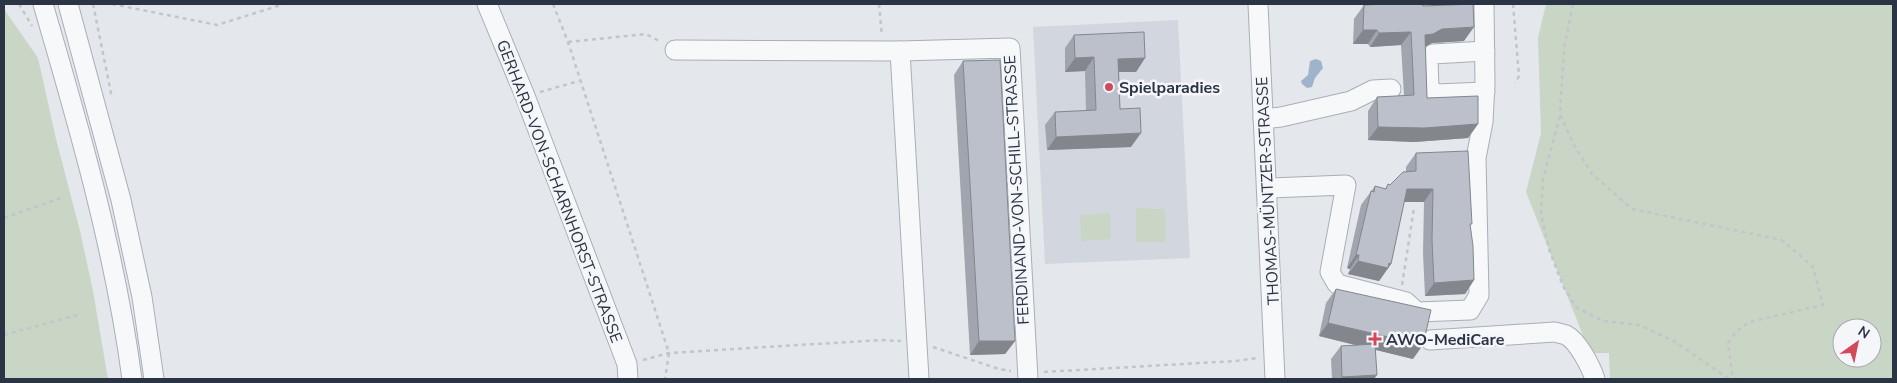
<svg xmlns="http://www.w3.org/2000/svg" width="1897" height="383" viewBox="0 0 1897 383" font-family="'Nunito Sans',sans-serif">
	<rect width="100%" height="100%" fill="#e4e7ec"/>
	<polygon fill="#d2d6de" points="1178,20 1190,258 1045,264 1033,27"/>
	<g fill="#c9d6c5" fill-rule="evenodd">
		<path d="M 1546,4 L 1893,4 L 1893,379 L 1610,379 L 1609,353 L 1590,353 L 1526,192 L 1541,133 L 1538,38 ZM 1842,328 L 1872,328 L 1872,358 L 1842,358 Z"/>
		<polygon points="4,9 38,58 56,139 80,231 93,291 108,379 4,379"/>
		<polygon points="1136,208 1165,209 1165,242 1136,242"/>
		<polygon points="1110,213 1111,239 1081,241 1080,215"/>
	</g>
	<polygon fill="#9fb4cc" points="1316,59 1321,61 1323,68 1315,78 1312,87 1307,88 1302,84 1301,81 1308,75 1310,61"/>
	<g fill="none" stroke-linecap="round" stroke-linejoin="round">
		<g stroke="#a9aeb7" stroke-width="21">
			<g id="minor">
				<path d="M 43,4 C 79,127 115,251 132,379"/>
				<polyline points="68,4 121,200 142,297 154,379"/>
				<polyline points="487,4 525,96 627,364 628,379"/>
				<polyline points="1258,4 1275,379"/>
				<polyline points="675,50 900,51"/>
				<polyline points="1485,51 1433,54 1428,59 1429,88 1436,94 1485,92"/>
				<polyline points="1263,119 1281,117 1351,101 1373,90 1391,89"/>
				<polyline points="1267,188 1346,185 1330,272 1337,284 1406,302 1417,312 1470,310 1479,295 1476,158 1483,122 1485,84 1484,4"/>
				<path d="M 1430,340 L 1555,332 C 1558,333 1563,334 1566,335 C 1578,341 1591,367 1595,379"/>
				<polyline points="919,379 900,51 1010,48 1028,379"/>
			</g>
		</g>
		<g stroke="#c2c5cb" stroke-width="2.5" stroke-dasharray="4 4" stroke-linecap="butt">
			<polyline points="19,4 32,26"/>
			<polyline points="93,4 112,98"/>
			<polyline points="112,4 217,25 284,4"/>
			<polyline points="553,4 568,42 669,353 665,379"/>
			<polyline points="879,4 882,36"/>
			<polyline points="1513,4 1519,76 1515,83"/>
			<polyline points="1573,4 1564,49 1560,114 1574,145 1592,174 1632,209 1782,240 1813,267 1823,305 1749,322 1735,333 1728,343 1732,374 1736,379"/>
			<polyline points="568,42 646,34 661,42"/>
			<polyline points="540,92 579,81"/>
			<polyline points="1560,116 1543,179 1541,214 1549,249 1563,286 1576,307 1603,321 1639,325 1674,341 1729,379"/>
			<polyline points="4,218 61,198"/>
			<polyline points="1402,285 1414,208"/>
			<polyline points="4,335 81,314"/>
			<polyline points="933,347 999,369 1011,371"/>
			<polyline points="643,360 669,353 881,340 901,341"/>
			<polyline points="1044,372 1235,361 1258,358"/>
		</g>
		<use href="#minor" stroke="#f7f8fa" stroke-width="19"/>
	</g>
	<g fill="#a1a5ae">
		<polygon points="1364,5 1423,6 1464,41 1432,43 1425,47 1427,98 1478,124 1468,138 1414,142 1368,140 1368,111 1377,97 1404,96 1401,45 1370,47 1368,44 1353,44 1354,19"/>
		<polygon points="1074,35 1145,58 1136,72 1119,72 1120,109 1131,147 1047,150 1045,125 1055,112 1086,111 1085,71 1065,72 1065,48"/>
		<polygon points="963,61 1015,341 1005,354 970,355 954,75"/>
		<polygon points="1416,153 1470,226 1474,280 1465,294 1425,296 1423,253 1424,202 1404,202 1391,264 1379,281 1348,274 1350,269 1347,268 1361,205 1375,186 1385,189 1388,184 1390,185 1406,172 1406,167"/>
		<polygon points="1336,289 1413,359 1376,350 1374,379 1332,379 1331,359 1341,346 1355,345 1319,336 1326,303"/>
	</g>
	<g fill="#83868d">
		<polygon points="1474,27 1464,41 1432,43 1423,48 1425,35 1442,29"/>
		<polygon points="1363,30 1377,30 1368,44 1353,44"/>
		<polygon points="1411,32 1401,45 1370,47 1379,33"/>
		<polygon points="1094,57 1085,71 1065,72 1075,58"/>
		<polygon points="1145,58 1136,72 1109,72 1118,59"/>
		<polygon points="1478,124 1468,138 1414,142 1368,140 1378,127"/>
		<polygon points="1141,133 1131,147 1047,150 1056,137"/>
		<polygon points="1407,189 1433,189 1424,202 1398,202"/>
		<polygon points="1356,255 1359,255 1350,269 1347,268"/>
		<polygon points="1358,261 1389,263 1391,264 1379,281 1348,274"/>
		<polygon points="1474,280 1465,294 1425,296 1434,283"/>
		<polygon points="1328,323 1423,345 1413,359 1319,336"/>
		<polygon points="979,341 1015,341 1005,354 970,355"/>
		<polygon points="1377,375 1374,379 1341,379 1342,377"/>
	</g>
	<g fill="#bbc0ca" stroke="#83868d">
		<polygon points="1385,4 1423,4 1423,6 1473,4 1474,27 1442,29 1433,34 1425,35 1427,98 1478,96 1478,124 1424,128 1378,127 1377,97 1414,95 1411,32 1379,33 1377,30 1363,30 1364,5"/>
		<polygon points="1144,32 1145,58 1118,59 1120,109 1140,108 1141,133 1056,137 1055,112 1096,110 1094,57 1075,58 1074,35"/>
		<polygon points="1000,60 1015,341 979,341 963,61"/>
		<polygon points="1468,151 1472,224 1470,224 1473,246 1474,280 1434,283 1432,240 1433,189 1407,189 1391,264 1389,263 1388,268 1358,261 1359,255 1356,255 1371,191 1374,192 1375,186 1386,189 1388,184 1390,185 1403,172 1416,171 1416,153"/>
		<polygon points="1336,289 1431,310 1423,345 1328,323"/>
		<polygon points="1375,344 1377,375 1342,377 1341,346"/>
	</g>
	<g fill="#d1495b" stroke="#f4f6f9" stroke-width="2">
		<circle cx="1109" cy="87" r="5"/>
		<path d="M1372.5 331.5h5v5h5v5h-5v5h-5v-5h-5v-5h5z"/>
	</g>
	<g text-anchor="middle" stroke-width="5" stroke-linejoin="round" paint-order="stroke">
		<g font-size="16" font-weight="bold" fill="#2b3445" stroke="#f4f6f9" text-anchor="start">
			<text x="1119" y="93">Spielparadies</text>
			<text x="1386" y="345">AWO-MediCare</text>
		</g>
		<g font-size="16" fill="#2b3445" stroke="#f4f6f9">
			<text transform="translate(1016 190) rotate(-93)" y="6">FERDINAND-VON-SCHILL-STRASSE</text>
			<text transform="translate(560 191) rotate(69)" y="6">GERHARD-VON-SCHARNHORST-STRASSE</text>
			<text transform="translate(1267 191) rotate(-93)" y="6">THOMAS-MÜNTZER-STRASSE</text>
		</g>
	</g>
	<rect width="1897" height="383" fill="none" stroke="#2b3445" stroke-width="10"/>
	<g transform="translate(1857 343) rotate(33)"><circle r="24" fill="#f4f6f9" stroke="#a4a8b1"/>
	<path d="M0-4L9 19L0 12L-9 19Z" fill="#d1495b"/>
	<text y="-8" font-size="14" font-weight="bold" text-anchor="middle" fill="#2b3445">N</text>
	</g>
</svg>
